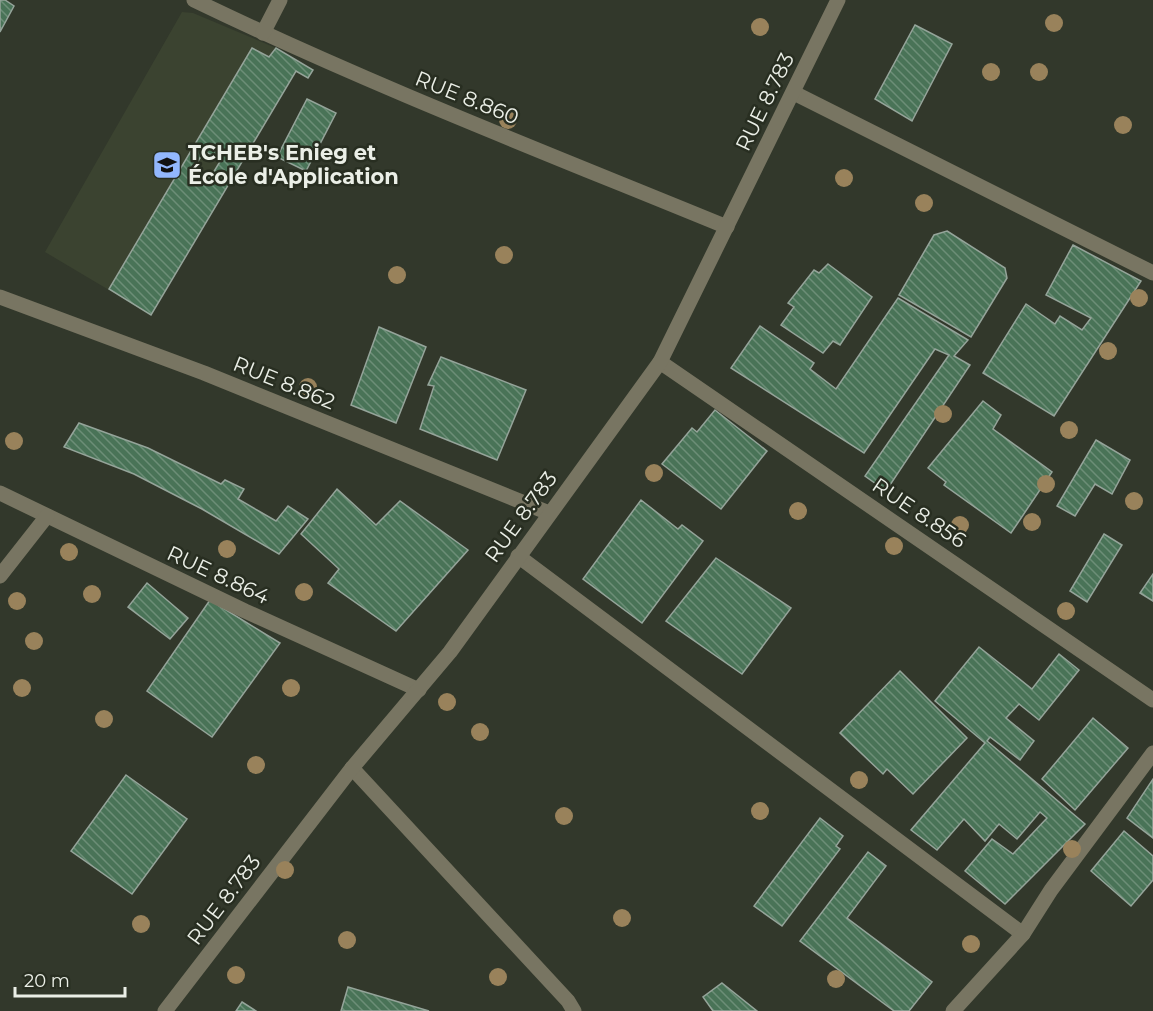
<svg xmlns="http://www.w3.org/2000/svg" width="1153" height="1011" viewBox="0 0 1153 1011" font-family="Montserrat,sans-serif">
	<defs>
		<pattern id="building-back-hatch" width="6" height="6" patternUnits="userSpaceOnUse" patternTransform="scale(1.5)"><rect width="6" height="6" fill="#497357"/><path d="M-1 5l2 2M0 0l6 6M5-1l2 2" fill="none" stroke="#6c8e77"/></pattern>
	</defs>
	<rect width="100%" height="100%" fill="#32382b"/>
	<polygon fill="#3b4330" points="182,12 193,13 276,48 313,70 308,78 295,72 151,315 45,252"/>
	<g fill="url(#building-back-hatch)" stroke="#95a49a" stroke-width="1.5" fill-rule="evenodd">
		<polygon points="0,0 5,0 14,6 0,32"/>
		<polygon points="915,25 952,44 912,121 875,99"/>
		<path d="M 252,48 L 269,57 L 276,48 L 313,70 L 308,78 L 296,71 L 151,315 L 109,289 ZM 204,151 L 221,160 L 210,178 L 194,168 Z"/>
		<polygon points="307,99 336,113 306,171 277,157"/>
		<polygon points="947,231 1005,268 1007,278 971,337 899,295 934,235"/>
		<polygon points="1073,245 1141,281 1054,416 983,373 1026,304 1055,324 1060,316 1082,330 1091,318 1046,295"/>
		<polygon points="828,264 872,297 840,345 833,341 823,353 781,325 794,307 788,303 814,270 819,273"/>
		<polygon points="898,298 968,340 954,356 970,365 886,491 865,476 949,355 935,349 864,453 731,368 760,326 814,363 810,369 836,389"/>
		<polygon points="379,327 426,347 396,423 351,405"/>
		<polygon points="441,357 526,390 497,460 420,429 434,386 428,385"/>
		<polygon points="983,401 1001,415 993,429 1052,472 1011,533 944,485 946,482 928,468"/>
		<polygon points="715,410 767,451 721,509 662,464 692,428 697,432"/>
		<polygon points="79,423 148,448 221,484 225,480 244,489 238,499 276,521 288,506 308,519 279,554 202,509 134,474 64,447"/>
		<polygon points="1096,440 1130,460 1112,494 1095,484 1075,516 1057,506"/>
		<polygon points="337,489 376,525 400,501 468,550 396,631 328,583 339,569 301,534"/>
		<polygon points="641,500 678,529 682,525 703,541 642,623 583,579"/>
		<polygon points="1104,534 1122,545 1087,602 1070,591"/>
		<polygon points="716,558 791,608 742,674 666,621"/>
		<polygon points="1153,574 1153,601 1140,593"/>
		<polygon points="147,583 188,618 170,639 128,607"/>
		<polygon points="210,600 280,643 212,737 147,691"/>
		<polygon points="979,647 1032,689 1059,654 1079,670 1039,720 1019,704 1006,718 1034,741 1020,760 990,737 987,741 1085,824 1005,904 965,871 992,839 1013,854 1047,818 1040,812 1017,839 999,824 985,841 964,819 937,850 911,830 985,743 935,701"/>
		<polygon points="900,671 967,738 913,794 887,769 883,774 840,733"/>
		<polygon points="1093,718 1128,748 1075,810 1042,779"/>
		<polygon points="126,775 187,819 132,894 71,851"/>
		<polygon points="1153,779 1153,838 1127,818"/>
		<polygon points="820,818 843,836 836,846 840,849 782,926 754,906"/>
		<polygon points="1124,831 1153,856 1153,880 1131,906 1091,871"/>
		<polygon points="868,852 886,866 847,918 932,982 909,1011 894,1011 800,941"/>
		<polygon points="722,983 757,1011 713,1011 703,997"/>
		<polygon points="348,987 429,1011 341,1011"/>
		<polygon points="242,1002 256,1011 236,1011"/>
	</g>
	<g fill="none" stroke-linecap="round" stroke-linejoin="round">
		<g stroke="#787562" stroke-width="15">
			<path d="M 194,0 C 368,84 549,154 727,227"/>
			<polyline points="263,33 280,0"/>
			<polyline points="794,93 1153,273"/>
			<polyline points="0,297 204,373 549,513"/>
			<polyline points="660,362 1153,700"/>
			<polyline points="0,493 245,611 419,690"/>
			<polyline points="518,556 1023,934"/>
			<polyline points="0,576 47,516"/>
			<polyline points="352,768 568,1001 574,1011"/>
			<polyline points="165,1011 352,768 450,652 660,362 838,0"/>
			<polyline points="953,1011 1023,934 1051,890 1153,753"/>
		</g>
	</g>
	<g fill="#99825b">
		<circle cx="1054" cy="23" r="9"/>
		<circle cx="760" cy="27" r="9"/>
		<circle cx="991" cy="72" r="9"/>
		<circle cx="1039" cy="72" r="9"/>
		<circle cx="508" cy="120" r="9"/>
		<circle cx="1123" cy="125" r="9"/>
		<circle cx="844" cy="178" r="9"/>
		<circle cx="924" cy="203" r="9"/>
		<circle cx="504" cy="255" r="9"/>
		<circle cx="397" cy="275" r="9"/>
		<circle cx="1139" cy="298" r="9"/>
		<circle cx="1108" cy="351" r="9"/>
		<circle cx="308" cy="387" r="9"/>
		<circle cx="943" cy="414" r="9"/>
		<circle cx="1069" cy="430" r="9"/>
		<circle cx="14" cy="441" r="9"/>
		<circle cx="654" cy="473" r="9"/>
		<circle cx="1046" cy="484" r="9"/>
		<circle cx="1134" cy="501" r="9"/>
		<circle cx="798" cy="511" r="9"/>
		<circle cx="1032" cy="522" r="9"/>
		<circle cx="960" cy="525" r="9"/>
		<circle cx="894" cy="546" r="9"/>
		<circle cx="227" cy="549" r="9"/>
		<circle cx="69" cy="552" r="9"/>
		<circle cx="304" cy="592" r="9"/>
		<circle cx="92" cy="594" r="9"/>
		<circle cx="17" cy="601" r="9"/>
		<circle cx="1066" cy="611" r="9"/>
		<circle cx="34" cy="641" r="9"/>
		<circle cx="22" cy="688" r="9"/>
		<circle cx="291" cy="688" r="9"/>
		<circle cx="447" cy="702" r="9"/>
		<circle cx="104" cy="719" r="9"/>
		<circle cx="480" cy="732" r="9"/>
		<circle cx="256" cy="765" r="9"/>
		<circle cx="859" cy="780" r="9"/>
		<circle cx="760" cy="811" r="9"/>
		<circle cx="564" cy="816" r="9"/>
		<circle cx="1072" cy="849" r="9"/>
		<circle cx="285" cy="870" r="9"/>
		<circle cx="622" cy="918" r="9"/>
		<circle cx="141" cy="924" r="9"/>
		<circle cx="347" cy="940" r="9"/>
		<circle cx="971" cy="944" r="9"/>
		<circle cx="236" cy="975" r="9"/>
		<circle cx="498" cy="977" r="9"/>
		<circle cx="836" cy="979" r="9"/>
	</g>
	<defs>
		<g id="school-square" transform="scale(1.5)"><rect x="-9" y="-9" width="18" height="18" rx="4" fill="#92b7fd" stroke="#282e21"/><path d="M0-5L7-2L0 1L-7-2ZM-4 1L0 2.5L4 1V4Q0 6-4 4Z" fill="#111"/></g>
	</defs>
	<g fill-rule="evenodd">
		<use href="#school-square" x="167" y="165"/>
	</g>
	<g text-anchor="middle" stroke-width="5" stroke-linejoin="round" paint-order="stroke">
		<g font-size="21" fill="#ebefe7" stroke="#282e21">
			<text transform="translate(467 98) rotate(22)" y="7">RUE 8.860</text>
			<text transform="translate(765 102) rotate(-64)" y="7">RUE 8.783</text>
			<text transform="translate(284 383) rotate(22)" y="7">RUE 8.862</text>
			<text transform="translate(919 513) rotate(34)" y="7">RUE 8.856</text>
			<text transform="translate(521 517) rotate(-54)" y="7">RUE 8.783</text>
			<text transform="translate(218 575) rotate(25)" y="7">RUE 8.864</text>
			<text transform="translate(224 900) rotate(-53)" y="7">RUE 8.783</text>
		</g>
		<g font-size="21" font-weight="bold" fill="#ebefe7" stroke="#282e21" text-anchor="start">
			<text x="188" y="160">TCHEB's Enieg et<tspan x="188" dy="24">École d'Application</tspan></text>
		</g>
	</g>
	<path d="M15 987v9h110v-9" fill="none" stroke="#ebefe7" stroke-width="3"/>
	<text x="24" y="987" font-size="18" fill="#ebefe7" stroke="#282e21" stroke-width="4.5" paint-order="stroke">20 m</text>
</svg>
